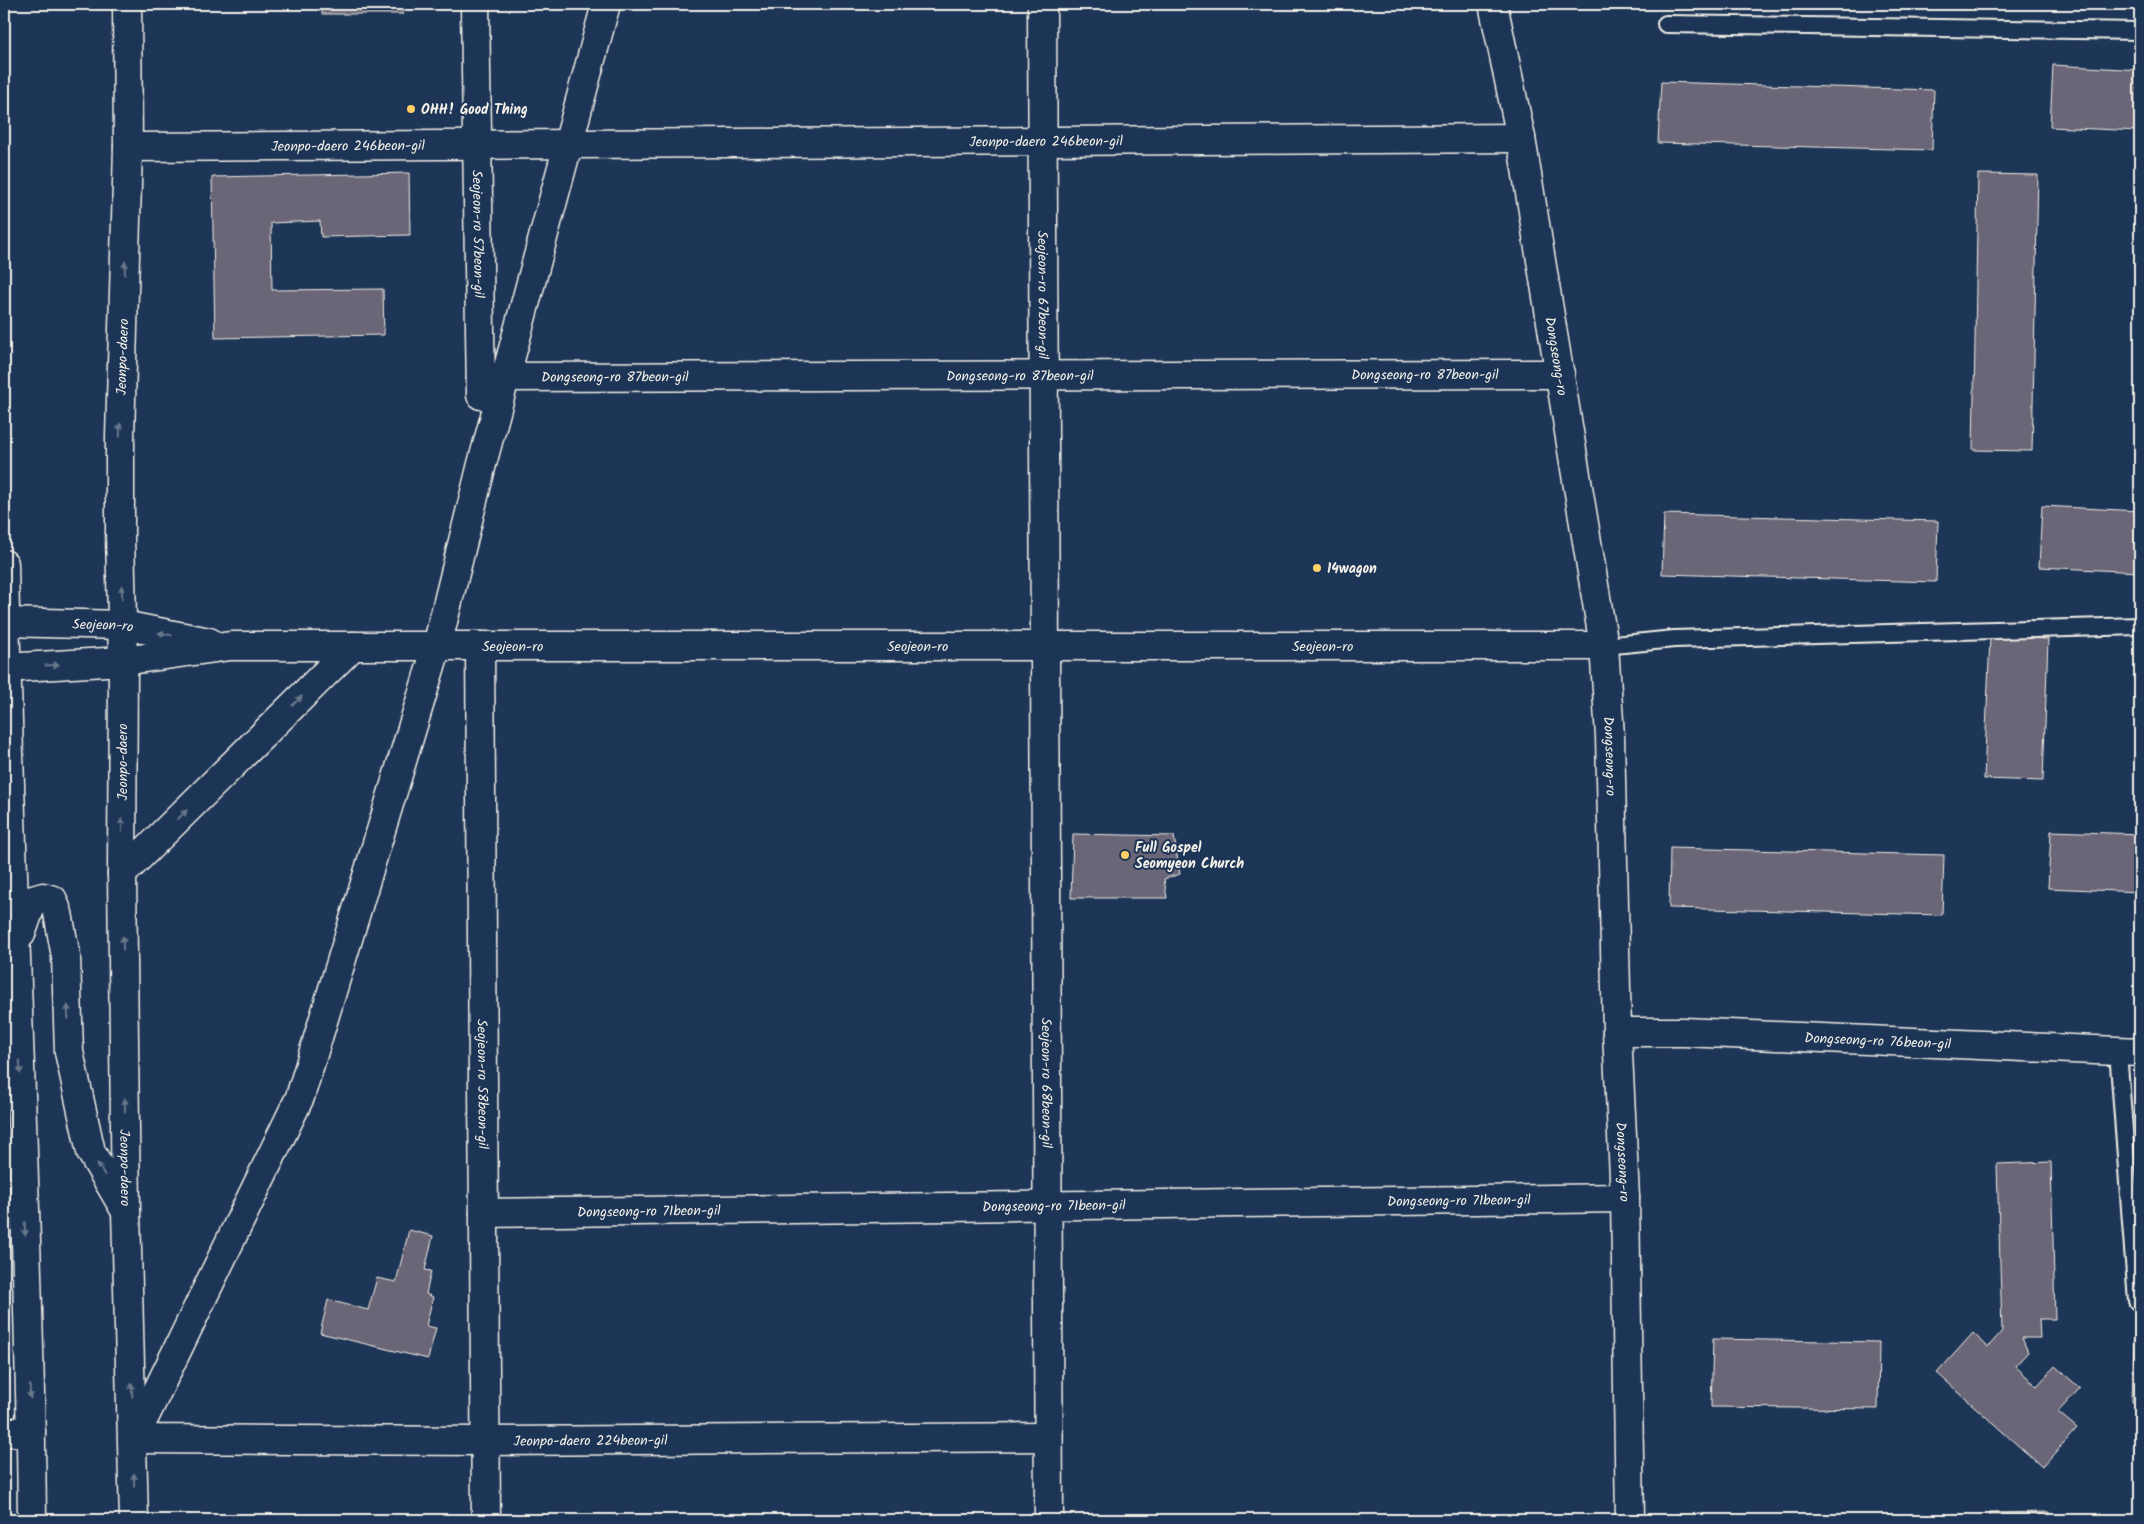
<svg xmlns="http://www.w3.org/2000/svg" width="2144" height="1524" viewBox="0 0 2144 1524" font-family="Kalam,sans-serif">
	<rect width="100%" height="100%" fill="#1d3557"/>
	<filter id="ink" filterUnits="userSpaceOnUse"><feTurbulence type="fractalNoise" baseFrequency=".02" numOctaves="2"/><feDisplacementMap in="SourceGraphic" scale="10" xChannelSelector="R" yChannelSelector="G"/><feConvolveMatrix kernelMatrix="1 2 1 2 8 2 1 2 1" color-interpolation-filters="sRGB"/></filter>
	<g filter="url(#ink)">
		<g fill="#6b6677" stroke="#f4f1e8">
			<rect x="322" y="4" width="81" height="10"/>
			<polygon points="2053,65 2140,70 2140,131 2050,127"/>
			<polygon points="1661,82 1934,90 1932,150 1658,143"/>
			<polygon points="409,173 410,235 321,237 320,221 271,223 272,290 383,289 384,335 215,338 212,177"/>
			<polygon points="1978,174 2038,175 2032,451 1973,450"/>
			<polygon points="2042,506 2140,511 2140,572 2039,567"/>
			<polygon points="1664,514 1938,521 1936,582 1662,574"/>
			<polygon points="1990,637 2048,639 2043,781 1984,779"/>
			<polygon points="2051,831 2140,834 2140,892 2048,888"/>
			<polygon points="1073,834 1174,836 1180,874 1164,879 1167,898 1071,898"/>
			<polygon points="1670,848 1944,855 1942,915 1669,908"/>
			<polygon points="2051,1162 2055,1319 2039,1319 2040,1338 2022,1338 2028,1352 2015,1366 2037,1386 2055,1366 2080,1388 2058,1412 2077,1428 2042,1467 1937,1373 1973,1333 1988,1347 2002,1331 1997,1164"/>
			<polygon points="409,1230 433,1236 425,1270 431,1271 426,1294 433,1297 426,1326 436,1328 428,1359 320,1333 328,1300 368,1310 377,1278 396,1282"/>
			<polygon points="2134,1335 2140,1335 2140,1403 2132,1402"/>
			<polygon points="1713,1339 1879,1342 1878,1409 1711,1407"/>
			<polygon points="2050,1512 2050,1520 1989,1520 1989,1513"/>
		</g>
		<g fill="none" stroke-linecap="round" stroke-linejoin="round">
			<g stroke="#f4f1e8" stroke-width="20">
				<g id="lane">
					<polyline points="1666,24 2140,31"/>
					<polyline points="1604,646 1674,639 2140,626"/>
					<polyline points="2118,1051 2137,1301 2140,1301"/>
				</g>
			</g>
			<g stroke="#f4f1e8" stroke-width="31">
				<g id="street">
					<path id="s1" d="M 475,4 L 481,395"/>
					<path id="s2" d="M 606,4 L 482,464 L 437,646 L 300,1097 L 134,1439 L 485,1441 L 1048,1437"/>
					<path id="s3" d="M 1042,4 L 1049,1520"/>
					<path id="s4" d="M 128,147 L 1521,138"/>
					<path id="s5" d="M 481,377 L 1560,374"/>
					<path id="s6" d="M 480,646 L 486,1520"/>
					<path id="s7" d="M 1617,1032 L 1684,1032 L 2140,1052"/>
					<path id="s8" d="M 484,1213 L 1625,1198"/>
					<polyline points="4,1432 31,1432"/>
				</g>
			</g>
			<g stroke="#f4f1e8" stroke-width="31">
				<g id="secondary">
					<path id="s9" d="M 127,4 L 128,147 L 120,437 L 120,534 L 123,661 L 122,874 L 126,1211 L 134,1520"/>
					<path id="s10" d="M 1493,4 L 1521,138 L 1604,646 L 1610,736 L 1617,1032 L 1625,1198 L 1630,1520"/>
					<path d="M 4,564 C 10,883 29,1201 32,1520"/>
					<path id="s11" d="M 4,622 L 123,625 L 209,642"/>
					<path id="s12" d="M 4,668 L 123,661 L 230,646 L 1604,646"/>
					<polyline points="122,874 353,646"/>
					<polyline points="21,934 33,900 43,897 53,900 58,913 66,957 69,1052 91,1152 125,1210"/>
				</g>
			</g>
			<use href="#lane" stroke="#1d3557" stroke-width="16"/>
			<use href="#street" stroke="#1d3557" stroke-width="28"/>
			<use href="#secondary" stroke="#1d3557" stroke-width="28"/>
		</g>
		<defs><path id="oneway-solid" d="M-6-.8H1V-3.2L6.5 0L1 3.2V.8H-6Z" transform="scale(1.25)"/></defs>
		<g fill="#68778a">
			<use href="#oneway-solid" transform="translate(125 268) rotate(-88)"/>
			<use href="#oneway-solid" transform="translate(120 430) rotate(-88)"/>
			<use href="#oneway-solid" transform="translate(122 592) rotate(-92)"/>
			<use href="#oneway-solid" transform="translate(165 634) rotate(-169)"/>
			<use href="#oneway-solid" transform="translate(52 665) rotate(-3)"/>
			<use href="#oneway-solid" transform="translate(297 701) rotate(-44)"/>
			<use href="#oneway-solid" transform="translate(182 815) rotate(-44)"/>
			<use href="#oneway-solid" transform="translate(122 825) rotate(-90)"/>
			<use href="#oneway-solid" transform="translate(123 943) rotate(-91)"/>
			<use href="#oneway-solid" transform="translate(68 1012) rotate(-92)"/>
			<use href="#oneway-solid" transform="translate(20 1067) rotate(88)"/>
			<use href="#oneway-solid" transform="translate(125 1105) rotate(-91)"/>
			<use href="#oneway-solid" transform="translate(101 1169) rotate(-121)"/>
			<use href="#oneway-solid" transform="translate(25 1229) rotate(88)"/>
			<use href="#oneway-solid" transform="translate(132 1390) rotate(-92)"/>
			<use href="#oneway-solid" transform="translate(30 1392) rotate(88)"/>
			<use href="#oneway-solid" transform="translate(134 1480) rotate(-90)"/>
		</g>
	</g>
	<g fill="#ffd166" stroke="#1d3557" stroke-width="2">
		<circle cx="411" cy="109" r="5"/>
		<circle cx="1317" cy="568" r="5"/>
		<circle cx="1125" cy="855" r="5"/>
	</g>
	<g text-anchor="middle" stroke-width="4" stroke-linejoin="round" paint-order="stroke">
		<g font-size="14" font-weight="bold" fill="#f4f1e8" stroke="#1d3557" text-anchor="start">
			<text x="421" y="114">OHH! Good Thing</text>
			<text x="1327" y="573">14wagon</text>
			<text x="1135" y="852">Full Gospel<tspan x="1135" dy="16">Seomyeon Church</tspan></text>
		</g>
		<g font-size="14" fill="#f4f1e8" stroke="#1d3557">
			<text dy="5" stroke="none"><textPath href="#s4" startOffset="918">Jeonpo-daero 246beon-gil</textPath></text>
			<text dy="5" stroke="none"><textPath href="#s4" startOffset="220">Jeonpo-daero 246beon-gil</textPath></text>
			<text dy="5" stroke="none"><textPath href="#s1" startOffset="230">Seojeon-ro 57beon-gil</textPath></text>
			<text dy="5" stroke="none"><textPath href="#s3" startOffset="291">Seojeon-ro 67beon-gil</textPath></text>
			<text dy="5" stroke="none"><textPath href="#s10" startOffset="358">Dongseong-ro</textPath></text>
			<text transform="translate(122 357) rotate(-88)" y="5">Jeonpo-daero</text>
			<text dy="5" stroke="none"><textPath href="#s5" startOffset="944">Dongseong-ro 87beon-gil</textPath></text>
			<text dy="5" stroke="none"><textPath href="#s5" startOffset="539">Dongseong-ro 87beon-gil</textPath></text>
			<text dy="5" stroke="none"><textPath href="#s5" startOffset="134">Dongseong-ro 87beon-gil</textPath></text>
			<text dy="5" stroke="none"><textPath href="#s11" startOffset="99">Seojeon-ro</textPath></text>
			<text dy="5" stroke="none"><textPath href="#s12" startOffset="510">Seojeon-ro</textPath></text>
			<text dy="5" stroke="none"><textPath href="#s12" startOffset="915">Seojeon-ro</textPath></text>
			<text dy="5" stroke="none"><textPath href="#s12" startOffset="1320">Seojeon-ro</textPath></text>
			<text dy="5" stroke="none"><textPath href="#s10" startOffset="762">Dongseong-ro</textPath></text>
			<text transform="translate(122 762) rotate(-90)" y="5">Jeonpo-daero</text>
			<text dy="5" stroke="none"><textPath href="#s7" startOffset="261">Dongseong-ro 76beon-gil</textPath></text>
			<text dy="5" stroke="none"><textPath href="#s6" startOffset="438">Seojeon-ro 58beon-gil</textPath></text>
			<text dy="5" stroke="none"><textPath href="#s3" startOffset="1079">Seojeon-ro 68beon-gil</textPath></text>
			<text dy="5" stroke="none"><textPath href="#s10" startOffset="1168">Dongseong-ro</textPath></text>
			<text dy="5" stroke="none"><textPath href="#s9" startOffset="1164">Jeonpo-daero</textPath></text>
			<text dy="5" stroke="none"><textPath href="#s8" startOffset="975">Dongseong-ro 71beon-gil</textPath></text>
			<text dy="5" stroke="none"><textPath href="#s8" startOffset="570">Dongseong-ro 71beon-gil</textPath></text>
			<text dy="5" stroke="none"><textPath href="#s8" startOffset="165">Dongseong-ro 71beon-gil</textPath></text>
			<text dy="5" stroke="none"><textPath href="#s2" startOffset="1972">Jeonpo-daero 224beon-gil</textPath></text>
		</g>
	</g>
	<rect width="2144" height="1524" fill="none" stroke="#1d3557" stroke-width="20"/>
	<rect x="10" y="10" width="2124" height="1504" fill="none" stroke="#f4f1e8" stroke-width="2" filter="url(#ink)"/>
</svg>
